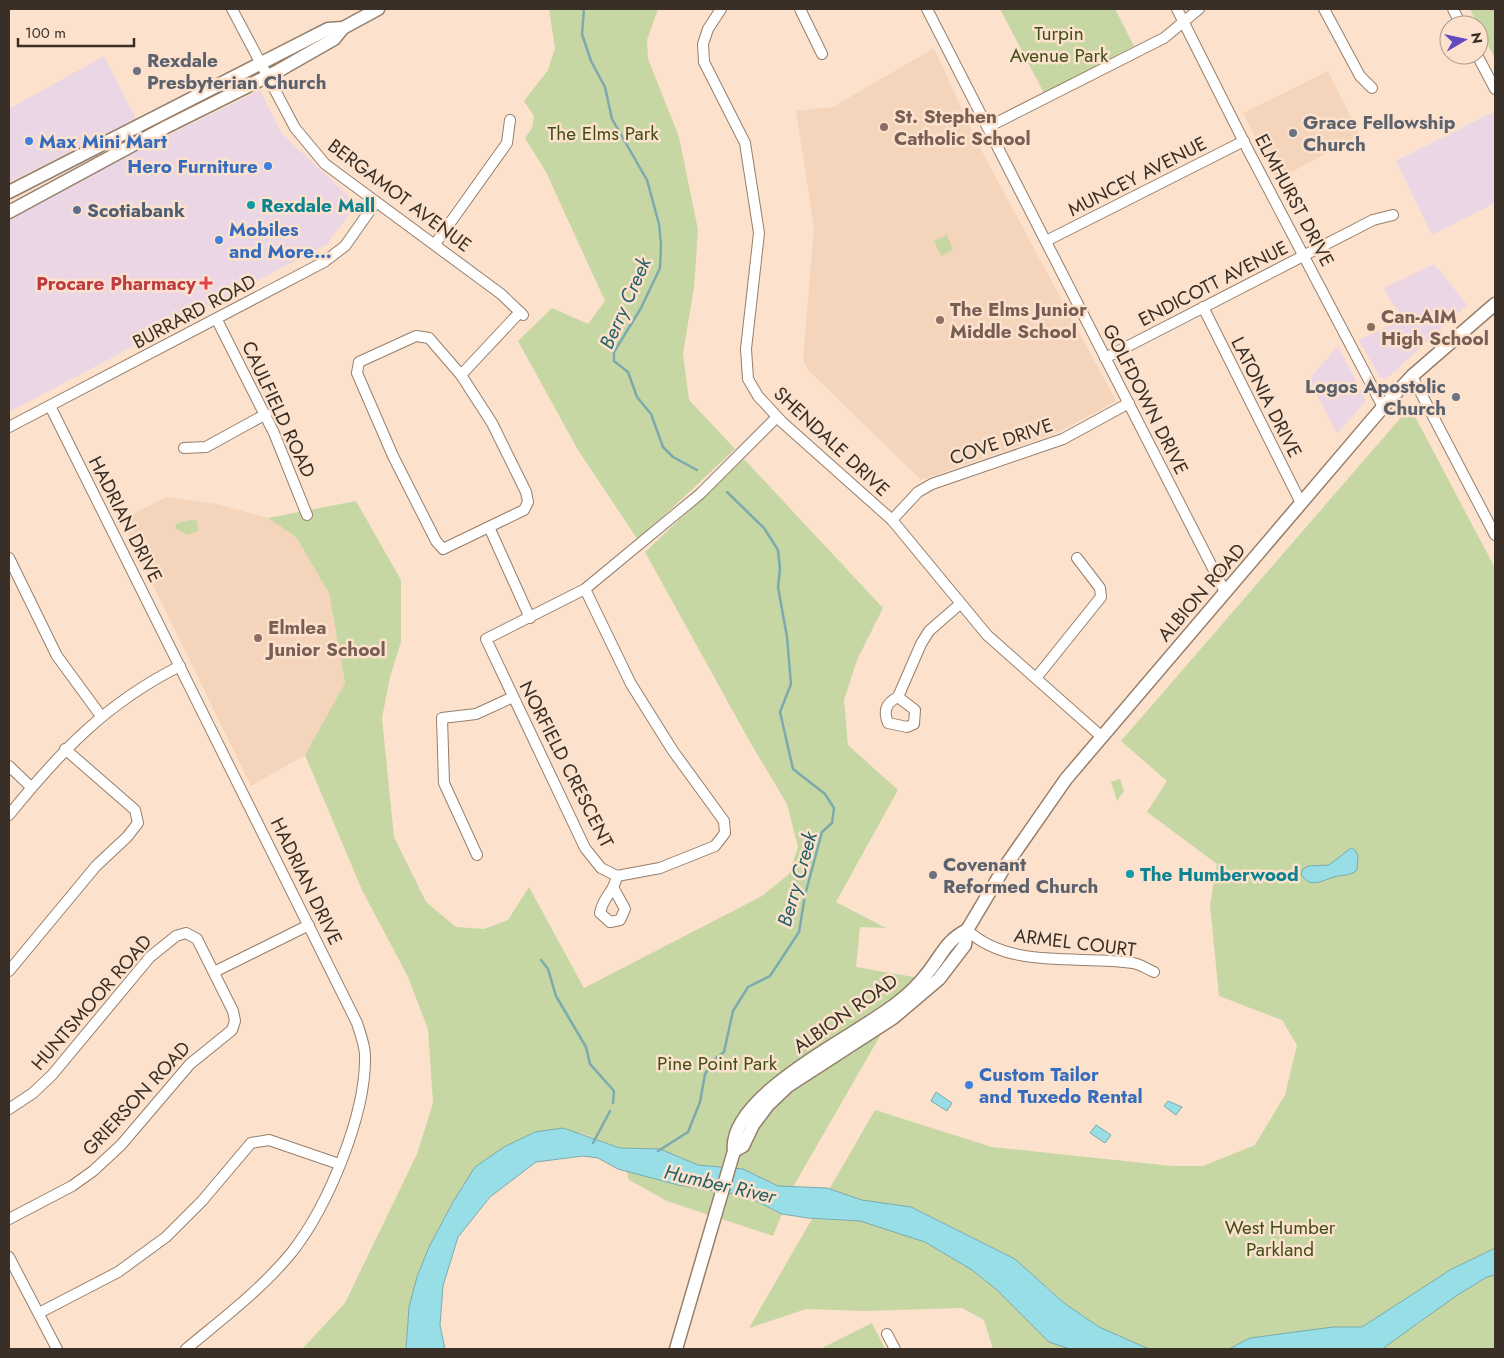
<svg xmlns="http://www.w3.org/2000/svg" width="1504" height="1358" viewBox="0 0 1504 1358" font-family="Jost,sans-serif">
	<rect width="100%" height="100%" fill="#fce2cd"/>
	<g fill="#ebd6e5">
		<polygon points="104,56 136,119 9,182 9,109"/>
		<polygon points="260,90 282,134 357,204 327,244 9,412 9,219 91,173"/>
		<polygon points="1495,111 1495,203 1432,235 1396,161"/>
		<polygon points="1434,264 1467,305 1385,380 1379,376 1359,340 1405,318 1392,303 1384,288"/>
		<polygon points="1338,346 1366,401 1337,434 1309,379"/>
	</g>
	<g fill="#f4d5bb">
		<polygon points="934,48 978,144 1116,401 1059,432 921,480 807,369 803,358 814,228 796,111 833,107"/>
		<polygon points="1328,71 1360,135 1277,180 1243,113"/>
		<polygon points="167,497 216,504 268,518 296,537 329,593 345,683 305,755 251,786 121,520"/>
	</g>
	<g fill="#c6d7a4">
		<polygon points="549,9 658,9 647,40 648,59 679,137 698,230 694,287 683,354 689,400 735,449 638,540 578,450 518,341 552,308 588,324 605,301 546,172 525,138 532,128 534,116 524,101 548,70 555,48"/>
		<polygon points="1000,9 1115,9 1134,46 1044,93"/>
		<polygon points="1470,9 1495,9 1495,59"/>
		<polygon points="947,235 953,250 941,256 934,241"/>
		<path d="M 1410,407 L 1495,568 L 1495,1248 L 1450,1270 L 1416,1326 C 1439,1308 1466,1282 1495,1275 L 1495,1349 L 1305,1349 L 1250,1338 L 1229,1349 L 1149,1349 L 1099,1327 L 1064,1303 L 1015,1259 L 972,1270 L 998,1290 L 1049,1342 L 1070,1349 L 993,1349 L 984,1320 L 962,1308 L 864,1311 L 806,1309 L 749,1328 L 875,1110 L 992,1147 L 1172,1166 L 1203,1166 L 1255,1145 L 1285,1095 L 1297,1045 L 1282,1020 L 1219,996 L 1210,905 L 1217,864 L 1147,812 L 1167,781 L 1121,741 Z"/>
		<polygon points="744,459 883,608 857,660 844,700 848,745 898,790 836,902 886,928 860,927 856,967 914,977 793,1187 773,1236 667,1201 629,1180 620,1148 581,1133 475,1167 453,1202 429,1247 417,1277 409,1307 406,1349 302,1349 345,1303 417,1154 433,1103 428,1029 408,977 362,890 305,755 345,683 329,593 296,537 268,518 356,501 401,580 401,642 390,677 382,718 394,837 426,902 456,927 484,929 508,920 529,887 584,988 762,896 789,874 798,847 787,804 750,742 645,552"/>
		<polygon points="191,520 197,521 198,531 187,535 175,528 177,523"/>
		<polygon points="1120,779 1124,791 1117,801 1111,782"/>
		<polygon points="872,1323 885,1349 820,1349"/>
	</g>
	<g fill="#98dee7" stroke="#7caaad">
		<path d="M 1351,848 L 1355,850 L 1358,856 L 1357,870 C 1349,877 1343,874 1334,877 C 1321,881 1310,889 1301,874 L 1303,869 L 1308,866 L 1329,865 Z"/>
		<polygon points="936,1092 952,1103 947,1111 931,1101"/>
		<polygon points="1168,1101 1182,1107 1176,1115 1164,1106"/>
		<polygon points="1096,1125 1111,1135 1105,1143 1090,1133"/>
		<polygon points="563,1128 620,1148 660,1149 698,1165 743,1169 778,1186 827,1188 862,1200 911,1207 1015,1259 1064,1303 1099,1327 1149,1349 1070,1349 1049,1342 997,1290 972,1270 925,1242 860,1221 808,1218 782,1214 746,1196 678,1185 618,1169 598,1158 583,1156 536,1162 490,1197 458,1237 443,1286 440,1325 445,1349 406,1349 409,1307 417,1277 429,1247 453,1202 475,1167 504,1147 535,1132"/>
		<polygon points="1495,1248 1495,1275 1487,1277 1456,1296 1382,1349 1229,1349 1250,1338 1333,1327 1362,1327 1450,1270"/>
	</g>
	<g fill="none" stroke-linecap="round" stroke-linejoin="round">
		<g stroke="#7caaad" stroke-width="2.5">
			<polyline points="584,9 582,34 591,61 605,87 612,119 647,180 659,224 661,244 660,268 641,308 614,352 614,361 628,372 637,397 651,414 663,447 673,457 697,470"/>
			<polyline points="541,960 548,969 556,996 586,1047 590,1064 614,1091 613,1103"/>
			<polyline points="593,1143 610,1111"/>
			<polyline points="658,1151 688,1132 700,1102 705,1074 716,1058 724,1052 733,1011 748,987 770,976 799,932 805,895 822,832 832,823 834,808 825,794 793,769 780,712 791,684 787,637 778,587 780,569 778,550 764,528 727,492"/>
		</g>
		<g stroke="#967f6b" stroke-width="12">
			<g id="minor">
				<polyline points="232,9 295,128 325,164 501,294 523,315"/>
				<polyline points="721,9 708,29 703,44 704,62 745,143 759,233 746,349 748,379 758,396 782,422 892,520 987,635 1102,737"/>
				<polyline points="800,9 822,54"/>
				<polyline points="927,9 1225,592"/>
				<polyline points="1177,9 1248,150 1383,407"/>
				<polyline points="1324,9 1360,76 1372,88"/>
				<polyline points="1453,9 1461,25"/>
				<polyline points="1477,55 1495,89"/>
				<polyline points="988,127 1164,38 1199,9"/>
				<polyline points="1046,241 1244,141"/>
				<polyline points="435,244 507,143 510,120"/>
				<polyline points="1203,307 1301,503"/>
				<polyline points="217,320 274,433 307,515"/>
				<polygon points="416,336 429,338 461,375 492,423 526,492 528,502 524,510 443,549 436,541 393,456 357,373 359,362"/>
				<polyline points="1105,358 1373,220 1393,215"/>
				<polyline points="461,375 520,312"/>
				<polyline points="1412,376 1495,535"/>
				<path d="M 50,406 L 357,1023 C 360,1033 365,1045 365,1056 C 366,1115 328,1206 292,1252 C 262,1289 222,1319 186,1349"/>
				<polyline points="9,427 324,262 345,246 376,202"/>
				<polyline points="184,448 206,447 266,414"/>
				<polyline points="892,520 918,492 932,484 1063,439 1129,403"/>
				<polyline points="489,527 530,618"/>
				<polyline points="9,558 57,656 101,716"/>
				<polyline points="585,589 631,684 673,751 724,821 725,833 715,846 660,868 617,876 601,868 585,848 486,639 585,589 700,494 777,417"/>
				<polyline points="1036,678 1101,597 1100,588 1077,558"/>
				<path d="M 898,697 L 915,710 L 914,724 L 907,727 L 888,723 C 883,711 886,703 898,697 L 921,644 L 929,631 L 960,604"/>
				<polyline points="9,766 31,787"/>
				<path d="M 9,815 C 60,752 106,703 180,666"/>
				<polyline points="477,855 444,783 442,718 476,714 513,697"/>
				<path d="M 614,889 L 625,909 L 620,920 L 610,922 L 600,913 C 604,894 613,895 617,876"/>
				<path d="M 967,930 C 1010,970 1079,955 1133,963 C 1140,964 1147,969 1154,972"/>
				<polyline points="9,971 96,866 127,837 138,823 135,810 65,749"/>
				<polyline points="214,972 309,925"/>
				<polyline points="9,1109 33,1093 52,1075 150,957 176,936 186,933 197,939 233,1011 235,1021 232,1030 190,1064 121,1145 93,1171 72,1186 9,1219"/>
				<polyline points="9,1257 57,1349"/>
				<polyline points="39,1313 118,1272 166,1237 202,1201 251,1143 269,1140 339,1164"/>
				<polyline points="887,1334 895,1349"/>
			</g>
		</g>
		<g stroke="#967f6b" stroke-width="15">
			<g id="major">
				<polyline points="9,192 328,29 343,28"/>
				<polyline points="9,212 166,127 278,71 334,39 343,28 378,9"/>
				<polyline points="734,1151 743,1146 753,1125 768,1105 788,1086 893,1018 939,979 965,945 967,930 1004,868 1066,779 1383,407 1412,376 1495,304"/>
				<path d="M 676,1349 L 734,1151 C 727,1095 858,1035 897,1003 C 909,994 920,983 929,971 C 943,953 946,941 967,930"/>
			</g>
		</g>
		<use href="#minor" stroke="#fff" stroke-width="10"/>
		<use href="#major" stroke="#fff" stroke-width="12"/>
	</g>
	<g fill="#6b7280" stroke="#fce2cd" stroke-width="2">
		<circle cx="137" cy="71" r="5"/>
		<circle cx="1293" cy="133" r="5"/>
		<circle cx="1456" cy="397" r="5"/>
		<circle cx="933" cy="875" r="5"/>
	</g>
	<g fill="#8d6e63" stroke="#fce2cd" stroke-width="2">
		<circle cx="884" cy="127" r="5"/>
		<circle cx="940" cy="320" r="5"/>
		<circle cx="1371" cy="327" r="5"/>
		<circle cx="258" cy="638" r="5"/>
	</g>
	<g fill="#3f7fe0" stroke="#fce2cd" stroke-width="2">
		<circle cx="29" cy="141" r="5"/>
		<circle cx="268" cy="166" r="5"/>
		<circle cx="219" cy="240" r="5"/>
		<circle cx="969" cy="1085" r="5"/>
	</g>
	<g fill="#0f9aa8" stroke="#fce2cd" stroke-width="2">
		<circle cx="251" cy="205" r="5"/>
		<circle cx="1130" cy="874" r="5"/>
	</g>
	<circle fill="#5c6f8a" stroke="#fce2cd" stroke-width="2" cx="77" cy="210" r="5"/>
	<path fill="#e0444e" stroke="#fce2cd" stroke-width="2" d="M203.5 275.5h5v5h5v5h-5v5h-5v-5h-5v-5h5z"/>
	<g text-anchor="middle" stroke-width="5" stroke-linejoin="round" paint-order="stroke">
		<g font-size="19" fill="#404f17" stroke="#fce2cd">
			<text x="1059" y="40">Turpin<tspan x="1059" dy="22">Avenue Park</tspan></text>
			<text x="603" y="140">The Elms Park</text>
			<text x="717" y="1070">Pine Point Park</text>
			<text x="1280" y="1234">West Humber<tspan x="1280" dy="22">Parkland</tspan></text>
		</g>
		<g font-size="19" font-weight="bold" fill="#5b616d" stroke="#fce2cd" text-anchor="start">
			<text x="147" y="67">Rexdale<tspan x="147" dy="22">Presbyterian Church</tspan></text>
			<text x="1303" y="129">Grace Fellowship<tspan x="1303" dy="22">Church</tspan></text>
			<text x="1446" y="393" text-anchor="end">Logos Apostolic<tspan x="1446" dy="22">Church</tspan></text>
			<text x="943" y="871">Covenant<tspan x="943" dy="22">Reformed Church</tspan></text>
		</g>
		<g font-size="19" font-weight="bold" fill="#785e54" stroke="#fce2cd" text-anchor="start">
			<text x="894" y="123">St. Stephen<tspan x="894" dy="22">Catholic School</tspan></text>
			<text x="950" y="316">The Elms Junior<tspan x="950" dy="22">Middle School</tspan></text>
			<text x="1381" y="323">Can-AIM<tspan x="1381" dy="22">High School</tspan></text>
			<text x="268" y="634">Elmlea<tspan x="268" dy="22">Junior School</tspan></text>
		</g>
		<g font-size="19" font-weight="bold" fill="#366cbe" stroke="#fce2cd" text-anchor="start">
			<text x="39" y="148">Max Mini Mart</text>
			<text x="258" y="173" text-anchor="end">Hero Furniture</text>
			<text x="229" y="236">Mobiles<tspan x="229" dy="22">and More…</tspan></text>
			<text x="979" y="1081">Custom Tailor<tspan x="979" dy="22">and Tuxedo Rental</tspan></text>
		</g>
		<g font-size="19" fill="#392f27" stroke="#fce2cd">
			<text transform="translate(1137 176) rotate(-27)" y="7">MUNCEY AVENUE</text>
			<text transform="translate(400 195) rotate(37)" y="7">BERGAMOT AVENUE</text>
			<text transform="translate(1295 200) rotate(62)" y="7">ELMHURST DRIVE</text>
			<text transform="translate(1213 283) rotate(-27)" y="7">ENDICOTT AVENUE</text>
			<text transform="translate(194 311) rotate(-28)" y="7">BURRARD ROAD</text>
			<text transform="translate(1267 397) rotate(63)" y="7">LATONIA DRIVE</text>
			<text transform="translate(1146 399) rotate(63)" y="7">GOLFDOWN DRIVE</text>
			<text transform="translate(279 409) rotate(65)" y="7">CAULFIELD ROAD</text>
			<text transform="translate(832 441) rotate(43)" y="7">SHENDALE DRIVE</text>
			<text transform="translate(1001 441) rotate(-19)" y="7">COVE DRIVE</text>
			<text transform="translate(126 519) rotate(63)" y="7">HADRIAN DRIVE</text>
			<text transform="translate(1201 592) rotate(-49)" y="7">ALBION ROAD</text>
			<text transform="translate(567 764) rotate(63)" y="7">NORFIELD CRESCENT</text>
			<text transform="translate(307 881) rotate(64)" y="7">HADRIAN DRIVE</text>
			<text transform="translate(1075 942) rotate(7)" y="7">ARMEL COURT</text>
			<text transform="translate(91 1002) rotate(-49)" y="7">HUNTSMOOR ROAD</text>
			<text transform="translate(845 1013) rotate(-35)" y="7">ALBION ROAD</text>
			<text transform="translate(136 1098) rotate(-47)" y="7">GRIERSON ROAD</text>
		</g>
		<g font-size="19" font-weight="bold" fill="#0d838f" stroke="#fce2cd" text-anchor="start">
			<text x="261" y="212">Rexdale Mall</text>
			<text x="1140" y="881">The Humberwood</text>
		</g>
		<g font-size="19" font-weight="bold" fill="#4e5e75" stroke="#fce2cd" text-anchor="start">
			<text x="87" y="217">Scotiabank</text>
		</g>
		<g font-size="19" font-weight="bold" fill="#be3a42" stroke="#fce2cd" text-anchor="end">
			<text x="196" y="290">Procare Pharmacy</text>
		</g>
		<g font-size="20" font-style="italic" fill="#256067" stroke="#fce2cd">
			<text transform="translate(625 303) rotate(-66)" y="7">Berry Creek</text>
			<text transform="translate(797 879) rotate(-74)" y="7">Berry Creek</text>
			<text transform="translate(720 1184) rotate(13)" y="7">Humber River</text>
		</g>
	</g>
	<rect width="1504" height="1358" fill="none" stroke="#392f27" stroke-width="20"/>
	<g transform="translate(1464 40) rotate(81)"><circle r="24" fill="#fce2cd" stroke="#ae9a8b"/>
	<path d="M0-4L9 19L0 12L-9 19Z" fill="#6449c2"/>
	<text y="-8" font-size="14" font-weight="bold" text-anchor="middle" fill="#392f27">N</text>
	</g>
	<path d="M18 38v8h116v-8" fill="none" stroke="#392f27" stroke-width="2.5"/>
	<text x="25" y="38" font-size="15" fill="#392f27" stroke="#fce2cd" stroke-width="4" paint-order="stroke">100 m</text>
</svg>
